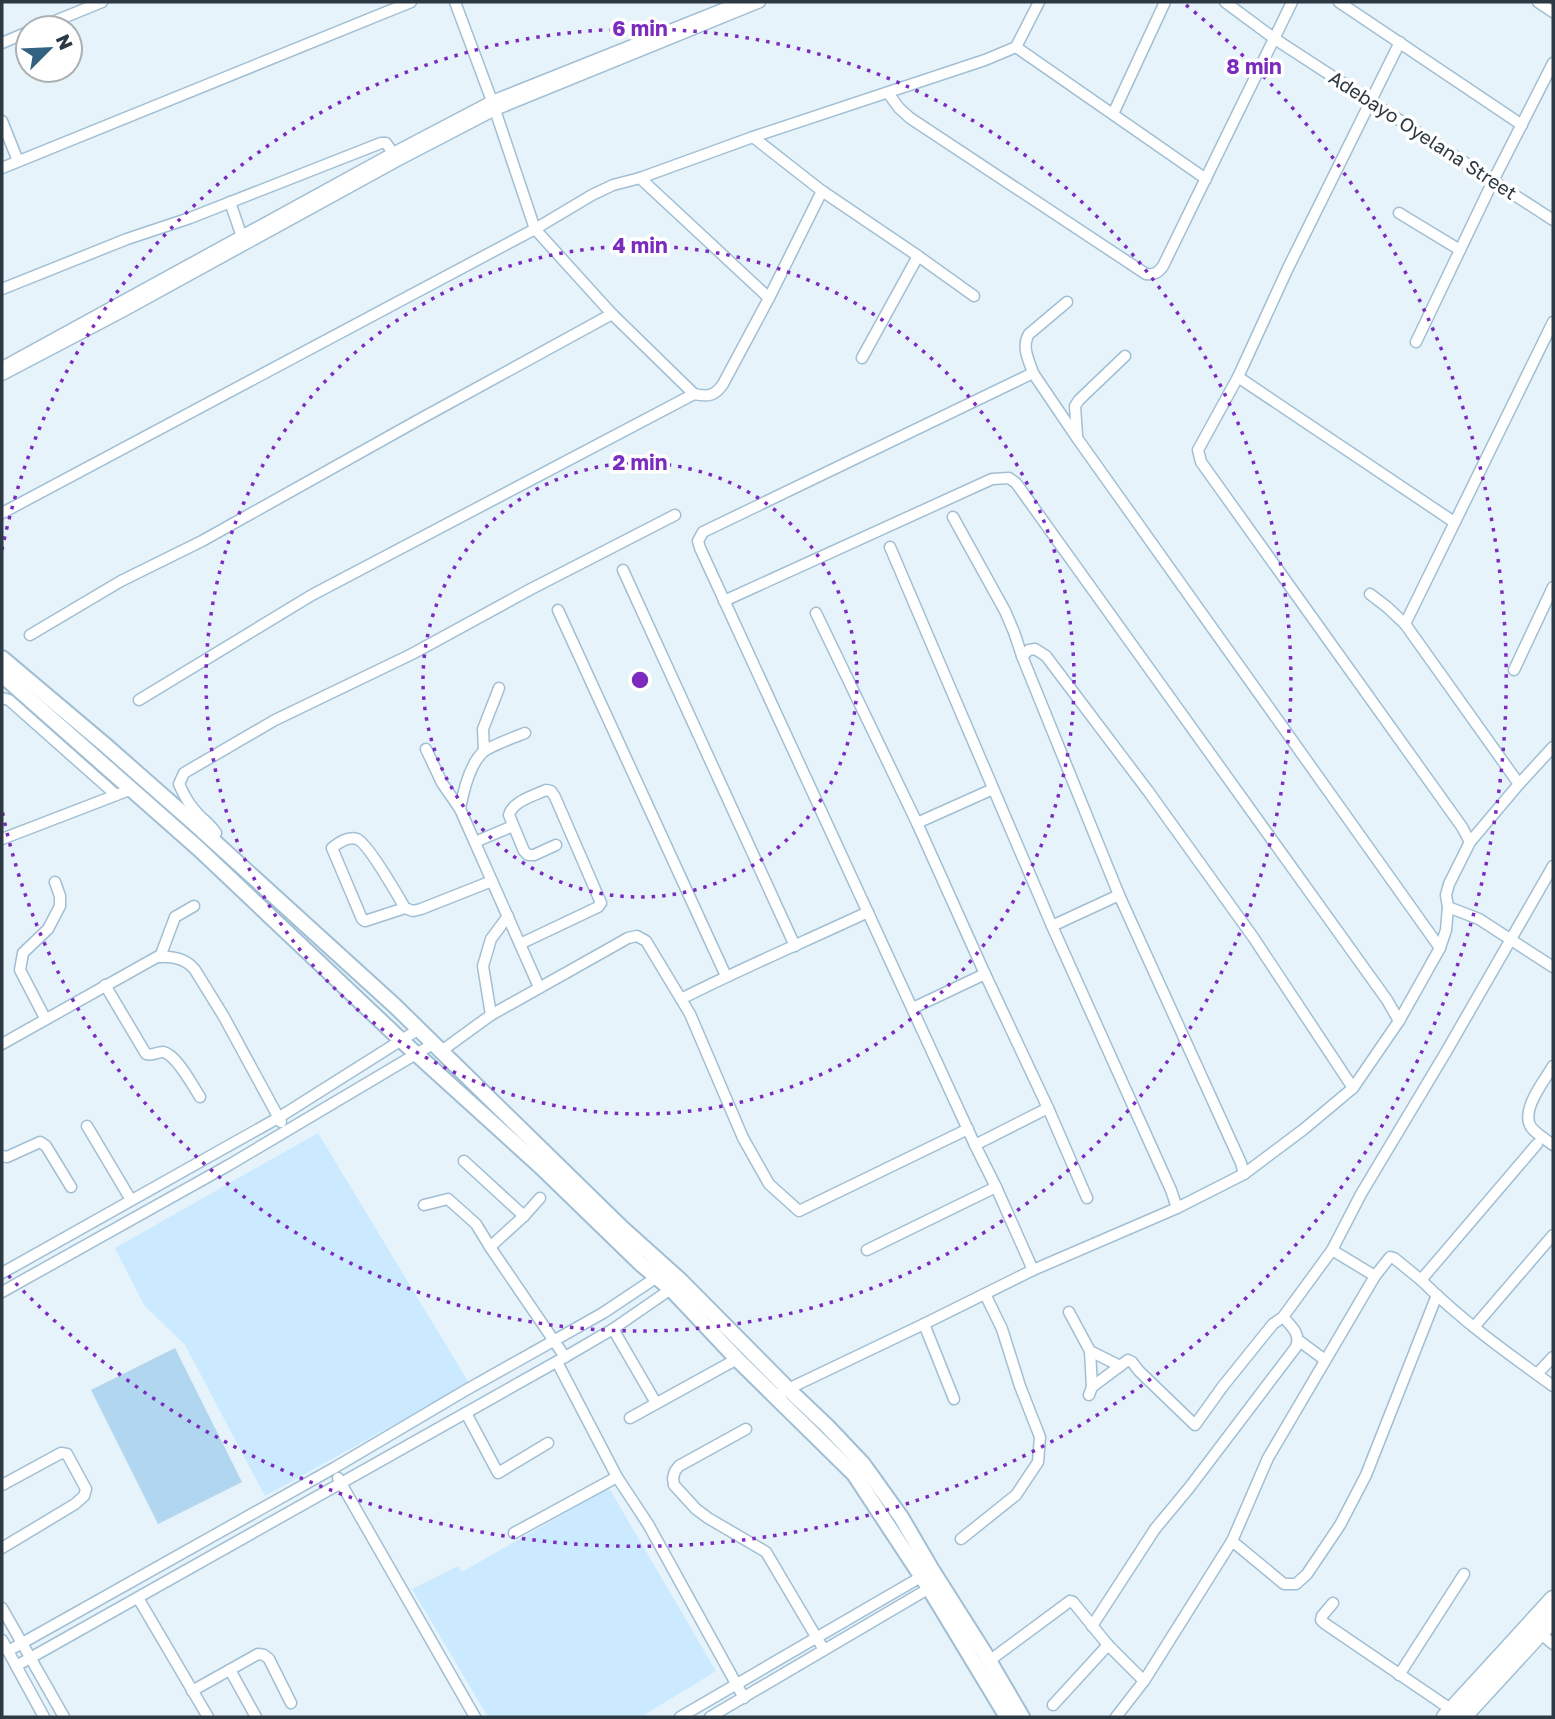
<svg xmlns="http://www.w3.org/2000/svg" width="1555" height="1719" viewBox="0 0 1555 1719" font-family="'Golos Text',sans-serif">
	<rect width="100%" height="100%" fill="#e6f3fb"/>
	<g fill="#cbeaff">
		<polygon points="318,1133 469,1383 265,1496 185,1345 144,1305 115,1248"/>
		<polygon points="609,1488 716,1671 641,1717 488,1717 412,1589 458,1566 462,1572"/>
	</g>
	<polygon fill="#b1d6ef" points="175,1348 242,1482 158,1524 91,1390"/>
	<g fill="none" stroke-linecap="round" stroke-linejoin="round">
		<g stroke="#a1bfd4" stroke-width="13">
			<g id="minor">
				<polyline points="455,2 492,101"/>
				<polyline points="1225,2 1275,39 1553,220"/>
				<polyline points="1339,2 1522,125"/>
				<polyline points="1538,2 1553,12"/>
				<polyline points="38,28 102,2"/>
				<polyline points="1400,42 1288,268 1238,377 1198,450 1201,462 1462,827 1470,842"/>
				<polyline points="2,43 28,32"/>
				<polyline points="1016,47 1206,179"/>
				<path d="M 888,93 L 899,108 L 910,118 L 1146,274 C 1154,275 1158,273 1163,266 L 1292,2"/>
				<polyline points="495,110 535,229 612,314 694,394"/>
				<polyline points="1113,114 1165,2"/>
				<polyline points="2,121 18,161"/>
				<polyline points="753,137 822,191 918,256 974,296"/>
				<polyline points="2,168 411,2"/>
				<polyline points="640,178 769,298"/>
				<polyline points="230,202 242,237"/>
				<polyline points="1399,213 1460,250"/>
				<polyline points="2,289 127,239 190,218 381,143 386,143 393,153"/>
				<polyline points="1416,342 1493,181 1553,63"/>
				<polyline points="862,358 918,256"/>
				<polyline points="2,367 393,153 492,101 740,2"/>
				<path d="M 1033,373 C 1029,360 1021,347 1029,334 L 1067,302"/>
				<polyline points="2,375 122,312 397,161 495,110 760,2"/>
				<polyline points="1238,377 1454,522"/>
				<polyline points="1077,436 1075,406 1079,400 1125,356"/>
				<polyline points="2,513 535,229 592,195 613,185 640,178 753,137 985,60 1016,47 1039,2"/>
				<polyline points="953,517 1005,611 1014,632 1022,656 1119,895 1241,1163 1244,1174"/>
				<polyline points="890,547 1052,926 1171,1190 1177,1208"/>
				<polyline points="623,570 795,946"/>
				<polyline points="1370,594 1387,607 1405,624 1519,784"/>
				<polyline points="724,601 992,479 1009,478 1016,483 1387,1000 1399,1021"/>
				<polyline points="558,610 726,976"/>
				<polyline points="816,613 917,823 985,974 1048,1108 1087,1198"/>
				<polyline points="1405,624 1553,322"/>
				<polyline points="30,635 121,581 202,541 422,418 612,314"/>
				<polyline points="1022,656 1029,650 1035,649 1046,656 1148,791 1253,937 1353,1088"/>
				<polyline points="1514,670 1553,587"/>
				<polyline points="2,698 9,700 115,794"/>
				<path d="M 139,700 L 312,595 L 694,394 C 708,397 715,396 723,384 L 769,298 L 822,191"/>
				<polyline points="426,749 442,783 460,809 539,987"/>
				<polyline points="484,751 483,729 499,688"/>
				<path d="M 460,809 C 463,793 470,764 483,752 C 490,746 515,737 525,733"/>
				<polyline points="917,823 993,789"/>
				<polyline points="2,839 132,789"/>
				<path d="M 211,839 L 216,833 C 211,825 205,821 199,815 C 190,806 184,796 179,784 L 184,773 L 275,720 L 412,654 L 531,589 L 675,515"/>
				<polyline points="475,842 513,826"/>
				<polyline points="1448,907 1479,919 1553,967"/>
				<path d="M 405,908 C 398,896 368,843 357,839 C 348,836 338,843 332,848 L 362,919 L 365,921 L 405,908 L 413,911 L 421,909 L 492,881"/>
				<polyline points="1052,926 1119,895"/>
				<path d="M 520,944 L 598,907 L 601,903 L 555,797 L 551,791 L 546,790 C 533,796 513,801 509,815 L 524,851 L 528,855 L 534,855 L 556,845"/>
				<polyline points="160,957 175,917 194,906"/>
				<path d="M 105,985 L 146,1054 C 154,1056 156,1052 163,1052 C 176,1054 193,1086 200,1097"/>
				<path d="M 681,999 C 742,968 806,941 868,912"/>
				<polyline points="913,1008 985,974"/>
				<polyline points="491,1015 483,966 491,939 508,916"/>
				<polyline points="45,1018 20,970 23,953 48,929 60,906 60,896 55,882"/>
				<path d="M 2,1044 L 157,957 C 171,956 186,958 195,970 L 224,1017 L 281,1122"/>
				<polyline points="440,1052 491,1015 628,938 637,936 646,941 690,1014 743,1138 769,1184 799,1211 968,1129"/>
				<path d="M 1553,1066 C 1545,1080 1520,1110 1531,1127 C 1536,1134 1547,1140 1553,1145"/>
				<polyline points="87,1126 131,1200"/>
				<path d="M 1537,1144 L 1421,1280 C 1461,1320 1507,1353 1553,1386"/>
				<polyline points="975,1145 1048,1108"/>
				<polyline points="2,1156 7,1157 40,1142 46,1146 71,1187"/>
				<polyline points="464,1161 524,1216"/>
				<polyline points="424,1205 448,1199 476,1224 490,1247 565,1357"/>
				<polyline points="490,1247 524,1216 540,1198"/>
				<polyline points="867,1250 996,1187"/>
				<polyline points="1332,1250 1375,1276 1390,1257 1394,1258 1421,1280"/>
				<polyline points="1033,1270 996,1187 975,1145 700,548 698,541 703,532 1033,373 1077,438 1440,948"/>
				<polyline points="2,1273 278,1118 419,1029"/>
				<polyline points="2,1292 229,1165 433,1044"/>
				<polyline points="1069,1312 1090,1351 1120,1366"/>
				<polyline points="924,1324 954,1399"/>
				<polyline points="1474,1327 1553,1235"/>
				<polyline points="613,1329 656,1403"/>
				<polyline points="1298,1340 1325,1360"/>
				<polyline points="1090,1351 1092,1387"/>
				<polyline points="557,1362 617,1477 648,1524 744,1698"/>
				<polyline points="1537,1374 1553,1357"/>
				<polyline points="1089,1395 1092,1387 1128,1360 1132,1362 1139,1371 1195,1425 1223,1386 1273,1324 1283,1317 1332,1250 1361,1194 1446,1052 1553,866"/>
				<polyline points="776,1397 788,1389 924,1324 1033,1270 1177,1208 1244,1174 1304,1129 1353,1088 1399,1021 1440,948 1446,930 1448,907 1446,895 1449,884 1470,842 1519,784 1553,747"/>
				<polyline points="466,1413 498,1473 548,1443"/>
				<polyline points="630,1418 737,1359"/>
				<polyline points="746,1429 679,1466 675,1471 673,1478 674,1485 696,1509 708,1518 766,1552 824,1650"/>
				<polyline points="338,1478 475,1717"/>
				<polyline points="2,1485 61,1453 67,1454 86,1489 84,1496 75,1504 2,1548"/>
				<polyline points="514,1533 617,1477"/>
				<polyline points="961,1539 1016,1495 1038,1462 1040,1437 1020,1386 1002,1329 985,1294"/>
				<polyline points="1232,1541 1284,1584 1296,1584 1307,1574 1340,1525 1366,1475 1437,1295"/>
				<polyline points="138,1598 208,1717"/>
				<polyline points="1333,1603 1322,1616 1321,1620 1324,1623 1452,1710"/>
				<polyline points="2,1608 64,1717"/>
				<path d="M 1092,1626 L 1155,1529 L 1189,1488 L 1296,1347 C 1301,1334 1292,1327 1283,1317"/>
				<polyline points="1540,1633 1553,1644"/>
				<polyline points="2,1640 44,1717"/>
				<polyline points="8,1651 334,1468 466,1390 603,1313 657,1277"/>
				<polyline points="989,1661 1070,1601 1073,1602 1108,1645 1144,1681"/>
				<polyline points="16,1666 565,1357 613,1329 671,1289"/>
				<polyline points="230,1670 256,1717"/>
				<polyline points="1399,1675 1464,1574"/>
				<polyline points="192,1691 258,1654 264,1655 269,1659 291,1703"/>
				<polyline points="1053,1705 1108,1645"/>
				<polyline points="680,1717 926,1574"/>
				<polyline points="710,1717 933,1586"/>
				<polyline points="1116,1717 1144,1681 1232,1541 1268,1458 1375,1276"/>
			</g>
		</g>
		<g stroke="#a1bfd4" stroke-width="18">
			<g id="secondary">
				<polyline points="2,658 104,744 196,825 395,1006 622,1228 680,1280 788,1389 827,1426 863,1464 901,1517 932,1570 984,1652 1022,1717"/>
				<polyline points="2,675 199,849 402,1041 540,1166 641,1264 671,1289 737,1359 854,1474 929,1588 1007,1717"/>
			</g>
		</g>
		<g stroke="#a1bfd4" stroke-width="19">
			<g id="primary">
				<polyline points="1445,1717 1553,1599"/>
				<polyline points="1463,1717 1553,1619"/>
			</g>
		</g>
		<use href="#minor" stroke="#fff" stroke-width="10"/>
		<use href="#secondary" stroke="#fff" stroke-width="14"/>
		<use href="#primary" stroke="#fff" stroke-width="16"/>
	</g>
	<g fill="none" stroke="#7b2cbf" stroke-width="3.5" stroke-dasharray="3.5 7">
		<circle cx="640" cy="680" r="217"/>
		<circle cx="640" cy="680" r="434"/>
		<path d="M2 550A651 651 0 1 1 2 810"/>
		<path d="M1186 5A868 868 0 1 1 5 1272"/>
	</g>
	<g text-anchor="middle" stroke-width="7" stroke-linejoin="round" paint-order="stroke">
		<g font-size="19" fill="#2d3942" stroke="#fff">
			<text transform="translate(1423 135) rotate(33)" y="7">Adebayo Oyelana Street</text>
		</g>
	</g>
	<circle cx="640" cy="680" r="10" fill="#7b2cbf" stroke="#fff" stroke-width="3.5"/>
	<g font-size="21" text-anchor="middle" font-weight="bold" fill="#7b2cbf" stroke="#fff" stroke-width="7" stroke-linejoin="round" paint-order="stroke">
		<text x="640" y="36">6 min</text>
		<text x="1254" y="74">8 min</text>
		<text x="640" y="253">4 min</text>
		<text x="640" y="470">2 min</text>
	</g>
	<rect width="1555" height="1719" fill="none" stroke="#2d3942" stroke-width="7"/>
	<g transform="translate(49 49) rotate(66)"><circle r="33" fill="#ffffff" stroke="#abb0b3" stroke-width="2"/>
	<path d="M0-5L12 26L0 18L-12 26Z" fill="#326280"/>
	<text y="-10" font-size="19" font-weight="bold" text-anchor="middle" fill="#2d3942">N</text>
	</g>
</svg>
